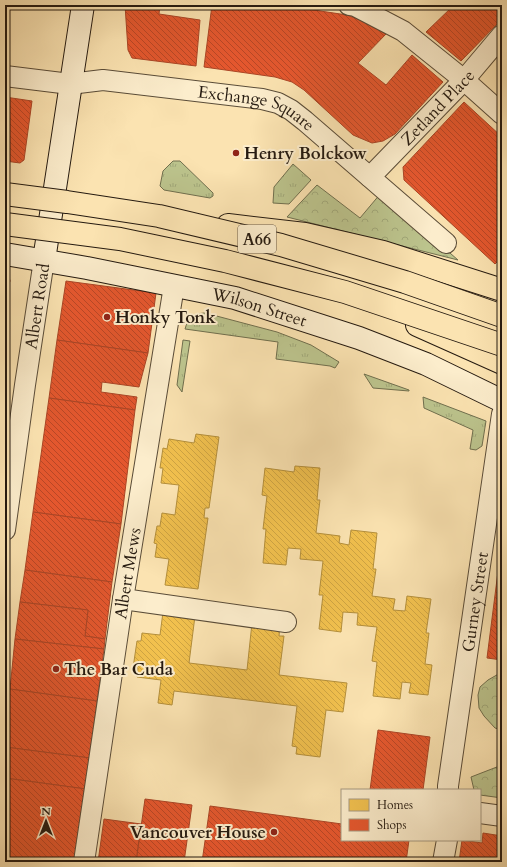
<svg xmlns="http://www.w3.org/2000/svg" width="507" height="867" viewBox="0 0 507 867" font-family="Cardo,serif">
	<defs>
		<pattern id="grass-tufts" width="24" height="20" patternUnits="userSpaceOnUse"><rect width="24" height="20" fill="#bcc48d"/><path d="M3 7l-1-3M5 7V3M7 7l1-3M15 17l-1-3M17 17v-4M19 17l1-3" fill="none" stroke="#a1a879"/></pattern>
		<pattern id="forest-crowns" width="20" height="18" patternUnits="userSpaceOnUse"><rect width="20" height="18" fill="#bcc48d"/><path d="M2 6a3 3 0 1 1 6 0M12 15a3 3 0 1 1 6 0" fill="none" stroke="#a1a879"/></pattern>
		<pattern id="homes-back-hatch" width="6" height="6" patternUnits="userSpaceOnUse"><rect width="6" height="6" fill="#f2c14e"/><path d="M-1 5l2 2M0 0l6 6M5-1l2 2" fill="none" stroke="#cfa543"/></pattern>
		<pattern id="shops-back-hatch" width="6" height="6" patternUnits="userSpaceOnUse"><rect width="6" height="6" fill="#e4572e"/><path d="M-1 5l2 2M0 0l6 6M5-1l2 2" fill="none" stroke="#b94726"/></pattern>
	</defs>
	<rect width="100%" height="100%" fill="#fbe3b1"/>
	<filter id="stains"><feTurbulence type="fractalNoise" baseFrequency=".005" numOctaves="4"/><feColorMatrix values="0 0 0 0 .2 0 0 0 0 .09 0 0 0 0 .02 0 0 0 .5 -.17"/></filter>
	<radialGradient id="worn" r=".72"><stop offset=".6" stop-color="#630" stop-opacity="0"/><stop offset="1" stop-color="#630" stop-opacity=".3"/></radialGradient>
	<g fill="url(#grass-tufts)" stroke="#706f4e">
		<polygon points="173,161 180,161 213,193 213,196 210,198 164,190 160,186 163,171"/>
		<polygon points="293,164 311,180 289,204 273,203 274,187"/>
		<path d="M 204,313 L 209,314 L 277,332 L 311,345 L 339,362 L 335,368 L 330,366 L 276,359 L 278,342 L 185,329 C 188,318 193,314 204,313 Z"/>
		<polygon points="183,340 190,341 182,392 177,385"/>
		<polygon points="364,374 409,390 409,391 373,388"/>
		<polygon points="423,397 486,421 482,446 476,450 470,449 473,430 424,408"/>
	</g>
	<g fill="url(#forest-crowns)" stroke="#706f4e">
		<polygon points="317,185 360,218 381,193 458,260 287,217"/>
		<polygon points="502,672 502,730 495,728 484,716 479,708 478,695 480,687 488,680"/>
		<polygon points="502,765 502,798 480,795 480,790 474,790 471,777"/>
	</g>
	<g fill="url(#homes-back-hatch)" stroke="#b48f3b">
		<polygon points="196,434 219,437 209,508 205,508 204,518 208,518 198,589 165,585 169,559 155,557 157,544 154,543 157,526 160,526 162,513 175,515 179,485 161,483 163,468 160,468 163,448 167,449 169,439 194,443"/>
		<polygon points="295,466 320,468 317,500 320,500 316,533 340,536 339,543 349,545 351,530 377,533 373,569 376,569 372,596 395,599 393,610 405,611 407,596 431,599 426,633 429,633 425,664 432,665 428,695 409,693 411,683 402,682 400,699 373,696 377,662 372,661 377,627 357,625 358,613 343,612 341,632 319,629 323,595 319,595 323,561 300,559 301,549 288,548 286,565 263,563 266,529 263,529 267,496 262,495 265,468 294,472"/>
		<polygon points="163,612 195,616 189,663 247,670 252,623 280,626 279,636 284,636 279,675 347,683 343,712 326,710 320,757 296,754 297,747 292,746 297,706 174,691 172,705 158,703 161,680 137,677 138,668 133,668 137,641 141,641 142,633 160,635"/>
	</g>
	<g fill="url(#shops-back-hatch)" stroke="#ab4525">
		<polygon points="125,5 160,5 159,14 200,20 196,66 132,58 128,50"/>
		<polygon points="212,5 280,5 347,15 360,20 386,34 358,63 386,85 412,55 443,82 395,134 383,141 372,143 353,135 304,90 292,82 275,77 204,67"/>
		<polygon points="450,5 502,5 502,19 461,61 426,32 453,6"/>
		<polygon points="5,97 32,101 24,160 20,163 5,161"/>
		<polygon points="464,102 502,137 502,257 495,264 404,180 403,167"/>
		<polygon points="5,274 9,277 10,281 8,286 5,305"/>
		<polygon points="66,281 156,293 148,353 57,340"/>
		<polygon points="57,340 148,353 139,387 102,382 101,392 137,397 135,410 49,398"/>
		<polygon points="49,398 135,410 121,524 33,512"/>
		<polygon points="33,512 121,524 112,582 25,570"/>
		<polygon points="502,540 502,660 487,658"/>
		<polygon points="25,570 112,582 105,639 85,636 88,610 20,602"/>
		<polygon points="20,602 88,610 85,636 105,639 104,649 15,639"/>
		<polygon points="15,639 104,649 97,701 10,689"/>
		<polygon points="10,689 97,701 90,758 5,747 5,723"/>
		<polygon points="378,730 430,737 423,790 370,790"/>
		<polygon points="5,747 90,758 86,789 5,778"/>
		<polygon points="5,778 86,789 76,862 5,862"/>
		<polygon points="145,799 192,805 184,862 136,862"/>
		<polygon points="210,806 342,824 342,840 409,840 406,862 202,862"/>
		<polygon points="104,819 141,824 136,862 98,862"/>
		<polygon points="483,833 502,836 502,862 459,862 462,840 482,843"/>
	</g>
	<g fill="none" stroke-linecap="round" stroke-linejoin="round">
		<g stroke="#5a4c38" stroke-width="22">
			<g id="street">
				<polyline points="349,5 355,6 403,31 464,80 502,114"/>
				<path id="s1" d="M 5,76 L 70,84 L 103,80 L 262,99 L 278,103 L 291,110 L 305,121 L 446,243"/>
				<path id="s2" d="M 370,177 L 464,80 L 502,35"/>
				<path id="s3" d="M 5,530 L 25,385 L 44,260"/>
				<polyline points="123,599 286,622"/>
				<path id="s4" d="M 448,790 L 448,786 L 502,414"/>
				<polyline points="480,813 502,816"/>
				<path id="s5" d="M 84,862 L 123,599 L 174,286"/>
				<polyline points="443,862 447,840"/>
			</g>
		</g>
		<g stroke="#251a10" stroke-width="24">
			<g id="secondary">
				<path id="s6" d="M 5,254 L 87,268 L 235,298 L 359,338 L 426,364 L 502,401"/>
				<polyline points="44,260 83,5"/>
			</g>
		</g>
		<g stroke="#251a10" stroke-width="24">
			<g id="highway">
				<polyline points="228,225 305,234 383,252 502,290"/>
				<polyline points="417,325 502,363"/>
			</g>
		</g>
		<use href="#street" stroke="#fcedcc" stroke-width="20"/>
		<use href="#secondary" stroke="#fcedcc" stroke-width="22"/>
		<use href="#highway" stroke="#fbe3b1" stroke-width="22"/>
		<g stroke="#251a10" stroke-width="24" stroke-linecap="butt">
			<g id="highway-bridge">
				<polyline points="5,194 67,202 159,216 281,245 405,282 502,316"/>
				<polyline points="5,224 120,239 225,261 345,292 502,345"/>
			</g>
		</g>
		<use href="#highway-bridge" stroke="#fbe3b1" stroke-width="22"/>
	</g>
	<g fill="#8f2418" stroke="#fcedcc" stroke-width="1.5">
		<circle cx="236" cy="153" r="4"/>
		<circle cx="107" cy="317" r="4"/>
		<circle cx="56" cy="669" r="4"/>
		<circle cx="274" cy="832" r="4"/>
	</g>
	<g text-anchor="middle" stroke-width="4" stroke-linejoin="round" paint-order="stroke">
		<rect fill="#fcedcc" stroke="#665948" stroke-width="1" x="238" y="225" width="38" height="28" rx="3"/>
		<g font-size="16" font-weight="bold" fill="#251a10">
			<text x="257" y="245">A66</text>
		</g>
		<g font-size="17" fill="#251a10" stroke="#fcedcc">
			<text dy="6" stroke="none"><textPath href="#s2" startOffset="97">Zetland Place</textPath></text>
			<text dy="6" stroke="none"><textPath href="#s1" startOffset="256">Exchange Square</textPath></text>
			<text dy="6" stroke="none"><textPath href="#s3" startOffset="226">Albert Road</textPath></text>
			<text dy="6" stroke="none"><textPath href="#s6" startOffset="260">Wilson Street</textPath></text>
			<text dy="6" stroke="none"><textPath href="#s5" startOffset="292">Albert Mews</textPath></text>
			<text dy="6" stroke="none"><textPath href="#s4" startOffset="190">Gurney Street</textPath></text>
		</g>
		<g font-size="17" font-weight="bold" fill="#251a10" stroke="#fcedcc" text-anchor="start">
			<text x="244" y="159">Henry Bolckow</text>
			<text x="115" y="323">Honky Tonk</text>
			<text x="64" y="675">The Bar Cuda</text>
			<text x="266" y="838" text-anchor="end">Vancouver House</text>
		</g>
	</g>
	<rect width="507" height="867" fill="none" stroke="#fbe3b1" stroke-width="20"/>
	<rect x="6" y="6" width="495" height="855" fill="none" stroke="#251a10" stroke-width="2"/>
	<rect x="10" y="10" width="487" height="847" fill="none" stroke="#251a10"/>
	<rect x="341" y="789" width="140" height="52" fill="#fcedcc" stroke="#a69981"/>
	<rect x="349" y="799" width="20" height="12" fill="#f2c14e" stroke="#a69981"/>
	<text x="377" y="809" font-size="12" fill="#251a10">Homes</text>
	<rect x="349" y="819" width="20" height="12" fill="#e4572e" stroke="#a69981"/>
	<text x="377" y="829" font-size="12" fill="#251a10">Shops</text>
	<g transform="translate(46 821)" stroke="#fcedcc" stroke-width="3" paint-order="stroke">
	<path d="M0-3L7 15L0 10L-7 15Z" fill="#251a10"/>
	<text y="-6" font-size="11" font-weight="bold" text-anchor="middle" fill="#251a10">N</text>
	</g>
	<rect width="100%" height="100%" filter="url(#stains)"/>
	<rect width="100%" height="100%" fill="url(#worn)"/>
</svg>
